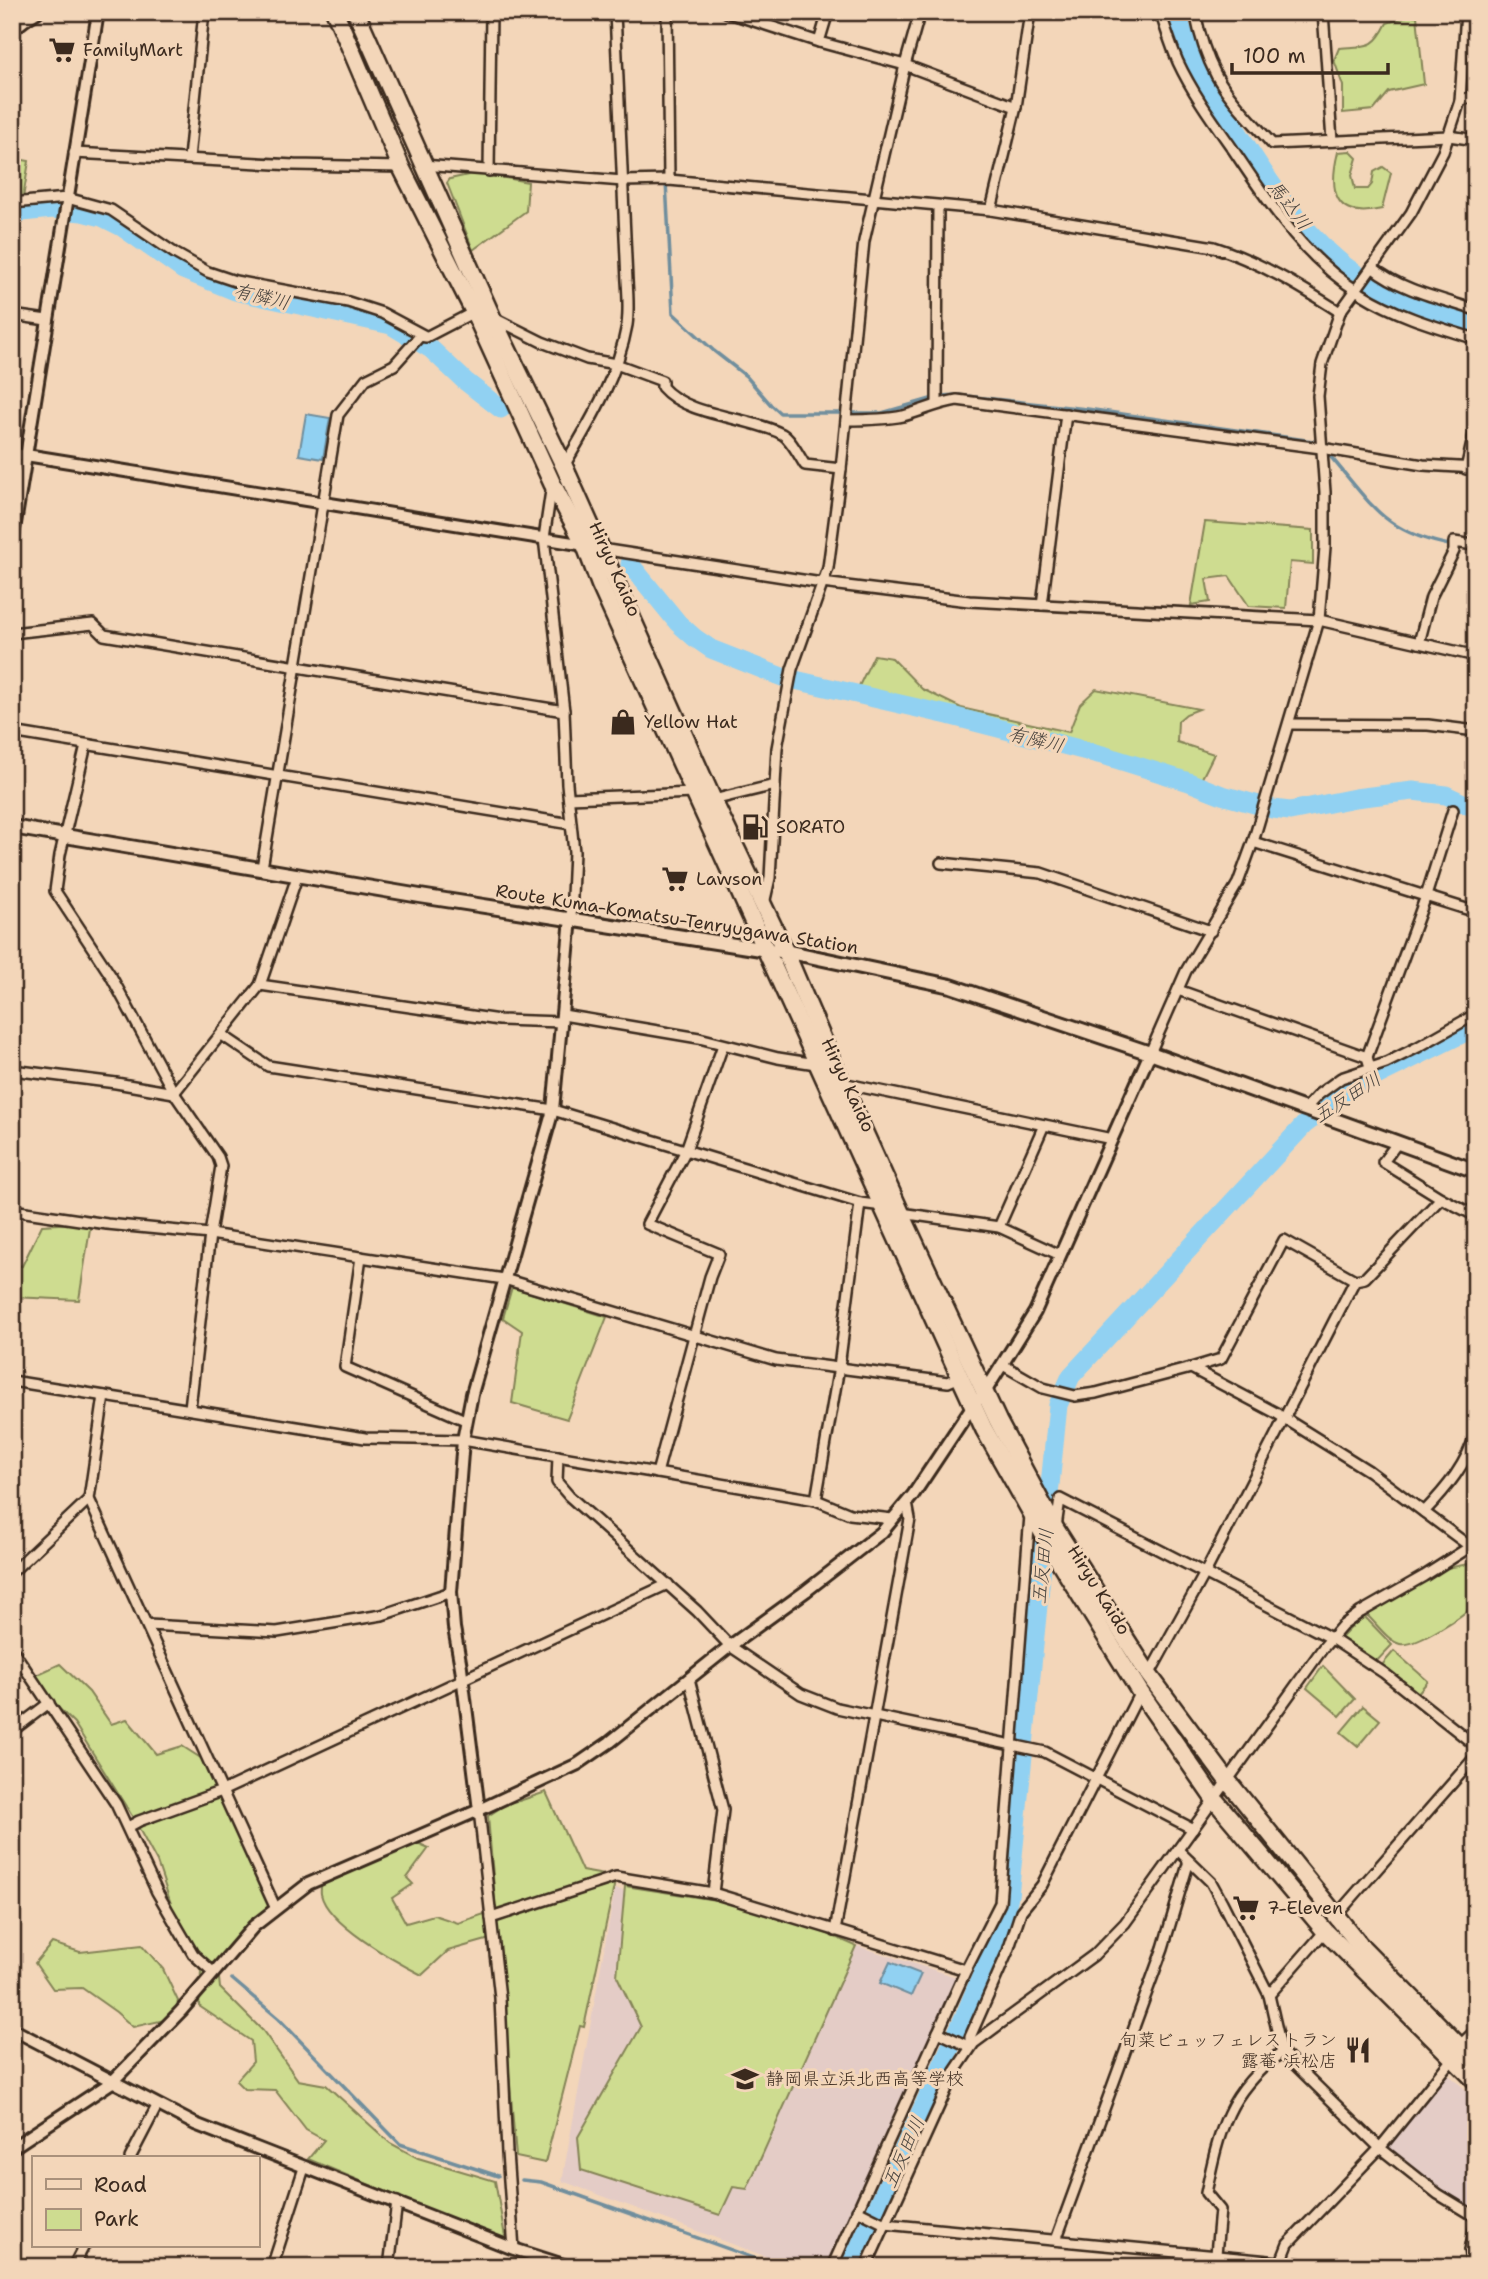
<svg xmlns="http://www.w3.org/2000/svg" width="1488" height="2279" viewBox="0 0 1488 2279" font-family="'Shantell Sans','Klee One',sans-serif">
	<rect width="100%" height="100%" fill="#f3d6b9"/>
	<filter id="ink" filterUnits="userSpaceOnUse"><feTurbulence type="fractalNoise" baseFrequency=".0143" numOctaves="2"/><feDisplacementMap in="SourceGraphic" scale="14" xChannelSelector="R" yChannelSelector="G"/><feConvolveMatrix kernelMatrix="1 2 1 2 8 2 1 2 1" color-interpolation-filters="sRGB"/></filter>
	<g filter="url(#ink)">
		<g fill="#e4ccc6">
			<polygon points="615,1889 762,1916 956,1977 827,2267 794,2267 562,2181"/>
			<polygon points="1447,2073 1476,2099 1476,2211 1439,2191 1385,2148"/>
		</g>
		<g fill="#cedc90" stroke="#848357" stroke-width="2">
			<path d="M 1408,16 L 1417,16 L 1424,84 L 1389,92 L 1374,110 L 1343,113 L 1343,86 L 1334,60 L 1339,48 C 1367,45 1373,51 1387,23 Z"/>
			<path d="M 1350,151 L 1357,158 L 1352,175 L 1355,189 L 1368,189 L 1372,184 L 1374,172 L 1383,167 L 1391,173 L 1382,209 C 1335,220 1328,192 1338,152 Z"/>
			<polygon points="12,158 29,161 23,198 12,199"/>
			<polygon points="477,173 528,182 526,211 473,250 447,183 450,179"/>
			<polygon points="1205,522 1313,530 1313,564 1290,562 1286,608 1249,606 1229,576 1206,579 1210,602 1191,605"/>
			<polygon points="874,655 892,658 922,689 961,708 1069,732 1080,704 1096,689 1199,709 1186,714 1178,721 1177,742 1214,754 1201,780 1004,725 858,688"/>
			<polygon points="91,1222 79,1300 12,1297 12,1264 22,1266 42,1225"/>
			<polygon points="512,1287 607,1317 567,1419 512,1403 522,1331 503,1318"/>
			<path d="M 1474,1563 L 1476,1564 L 1476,1603 C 1464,1615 1416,1648 1400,1644 C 1388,1641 1376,1623 1367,1615 L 1447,1568 Z"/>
			<polygon points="1363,1615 1392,1645 1374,1664 1341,1638"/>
			<polygon points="1394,1651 1428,1681 1417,1694 1381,1666"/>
			<polygon points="60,1664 89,1692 111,1724 127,1719 156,1754 182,1746 210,1764 273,1903 217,1959 220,1988 263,2031 298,2080 326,2085 390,2143 418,2158 495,2181 506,2242 308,2159 324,2140 306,2130 275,2090 244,2089 236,2081 253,2062 251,2041 199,2006 201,1971 180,1931 157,1862 132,1816 74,1723 42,1692 36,1675"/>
			<polygon points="1323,1666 1355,1699 1340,1716 1307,1688"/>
			<polygon points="1363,1706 1380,1720 1358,1746 1341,1732"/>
			<polygon points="546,1792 582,1871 616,1877 584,2027 580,2026 545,2163 516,2157 488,1816 509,1802 519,1801"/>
			<path d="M 415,1842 L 429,1848 L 407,1878 L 413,1884 L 392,1898 L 406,1923 L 434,1915 L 458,1923 L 487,1913 L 490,1939 L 448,1951 L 422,1975 C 396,1962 327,1924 321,1894 C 320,1889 322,1882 323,1877 Z"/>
			<polygon points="625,1886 768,1908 856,1946 747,2189 733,2187 720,2215 581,2170 578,2137 641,2027 617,1976"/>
			<polygon points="52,1943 80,1952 142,1945 163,1969 178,2001 174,2018 133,2027 116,2012 82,1988 53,1989 35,1963"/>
		</g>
		<g fill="#91d1f2" stroke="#6f8e9d" stroke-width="2">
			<polygon points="306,414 330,418 323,459 299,455"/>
			<polygon points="890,1962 921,1974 911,1996 880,1983"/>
		</g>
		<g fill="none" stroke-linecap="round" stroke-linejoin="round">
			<g stroke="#6f8e9d" stroke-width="3.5">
				<polyline points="662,12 663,49"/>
				<polyline points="664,88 665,175"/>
				<polyline points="666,182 673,313 714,351 746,376 771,405 780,413 882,413 941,396 957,395 1087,409 1313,441"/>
				<path d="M 1330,456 C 1373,506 1384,533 1454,546"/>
				<polyline points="232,1979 279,2019 400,2144 498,2176"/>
				<polyline points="522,2180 541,2182 779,2267"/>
			</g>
			<g stroke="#91d1f2" stroke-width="19">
				<path d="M 1177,12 C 1186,53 1209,86 1231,121 C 1263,173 1297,228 1345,266 C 1382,295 1432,311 1476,325"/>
				<polyline points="12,213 52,209 82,212 102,217 122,227 183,270 235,291 391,325 431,349 465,381 501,409"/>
				<polyline points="630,564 678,623 695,638 711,649 782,677 948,715 1106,756 1189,782 1222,795 1273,809 1290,811 1355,798 1413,791 1446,795 1476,809"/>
				<polyline points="850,2267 965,2015 1000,1932 1009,1896 1058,1405 1071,1376 1304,1125 1356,1086 1476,1027"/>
			</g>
			<g stroke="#3b2a1e" stroke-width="14">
				<g id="minor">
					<polyline points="667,12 669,180"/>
					<polyline points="726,12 819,42 905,65 1016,107"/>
					<path d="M 1160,12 C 1166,29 1171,46 1178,62 C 1192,92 1213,121 1232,148 C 1269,203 1304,259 1362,294 C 1397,316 1437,327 1476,339"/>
					<path d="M 1195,12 C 1199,33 1206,56 1216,75 C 1230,100 1253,122 1272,144 L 1449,136 L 1476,140"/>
					<polyline points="1323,12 1332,141"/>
					<polyline points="819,42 828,12"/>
					<polyline points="1460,101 1476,95"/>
					<polyline points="74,153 294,165 401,167"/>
					<polyline points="189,158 204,12"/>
					<path d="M 423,165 L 623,181 L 669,180 L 991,210 L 1214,247 C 1258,261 1301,287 1340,312"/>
					<polyline points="489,171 491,12"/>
					<polyline points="12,203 67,198 111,210 176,254 208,272 235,281 348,302 382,313 425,336"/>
					<polyline points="991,210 1016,107 1030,12"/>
					<path d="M 1372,267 C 1400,290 1442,299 1476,310"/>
					<polyline points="12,315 47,320"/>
					<path d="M 494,318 L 542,342 L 587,359 L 616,364 L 662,381 L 662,387 C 688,417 748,416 782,434 C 791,439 799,456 805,465 L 841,469"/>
					<polyline points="937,404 938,206"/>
					<path d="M 846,420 C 865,420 884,420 903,416 C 922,411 938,403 957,400 L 1321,448 L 1423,465 L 1476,468"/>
					<polyline points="12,454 26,455"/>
					<path d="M 564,466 C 590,422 618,376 627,325 C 629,311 628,295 627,281 L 615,12"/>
					<polyline points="1466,469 1476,425"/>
					<polyline points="552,484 544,538 564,711 567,784 574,852 571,918"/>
					<polyline points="601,549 822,583 969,601 1319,620 1476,656"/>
					<polyline points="1042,605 1066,414"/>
					<polyline points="12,633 93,624 104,635 564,711"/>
					<polyline points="1419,643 1431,597 1454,551 1454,542 1474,545 1476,539"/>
					<polyline points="1289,724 1428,725 1476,731"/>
					<polyline points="12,732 571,824"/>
					<polyline points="86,745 60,855 55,891 111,976 174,1093 218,1157 221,1166 210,1234 190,1408"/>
					<polyline points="569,798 694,793"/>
					<polyline points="713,800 775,785 777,748 792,669 828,568 841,469 864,241 905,65 920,12"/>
					<polyline points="1253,842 1476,912"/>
					<polyline points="941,863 1041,873 1211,931"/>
					<polyline points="262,868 338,415 366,379 394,365 420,336 426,337 474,312"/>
					<polyline points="764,904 770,878 775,785"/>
					<polyline points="260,985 499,1020 562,1022"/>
					<polyline points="1178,990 1367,1057 1370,1067"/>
					<polyline points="563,1015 699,1038 778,1058 816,1064"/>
					<polyline points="222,1035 268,1066 553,1110 860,1203 883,1206"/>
					<polyline points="1150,1053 1186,971 1238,883 1253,842 1319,620 1325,547 1325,492 1318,396 1322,364 1340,312 1411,213 1443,152 1460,101 1466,12"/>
					<polyline points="1367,1057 1426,896 1453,810"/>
					<polyline points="12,1070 116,1083 174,1093"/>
					<polyline points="842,1083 1112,1139"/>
					<polyline points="174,1093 260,985 298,874"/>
					<polyline points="1305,1109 1319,1094 1341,1078 1386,1063 1418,1047 1476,1014"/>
					<polyline points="1398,1142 1383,1162 1441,1198 1476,1216"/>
					<polyline points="12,1210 107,1224 210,1234 504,1279 776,1360 948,1382 960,1377"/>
					<polyline points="901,1213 999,1227 1060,1255"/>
					<polyline points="999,1227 1044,1125"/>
					<polyline points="361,1257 345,1367 465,1420"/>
					<polyline points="1003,1365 1043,1388 1075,1396 1096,1393 1191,1368 1276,1413 1369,1471 1476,1551"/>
					<polyline points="1191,1368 1221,1359 1284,1240 1355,1280"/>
					<polyline points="12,1381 365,1438 463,1440 816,1500 850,1514 892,1519"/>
					<polyline points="104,1396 89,1499 276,1909"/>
					<polyline points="558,1456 557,1482 569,1496 697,1611 730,1646 801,1694 837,1708 1045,1752 1193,1829"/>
					<polyline points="657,1473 710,1277 719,1254 647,1224 686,1150 723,1045"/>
					<polyline points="816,1500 839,1367 860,1203"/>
					<path d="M 1424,1512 C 1447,1488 1467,1464 1476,1432"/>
					<polyline points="1056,1527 1060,1499 1331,1638 1384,1673 1476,1746"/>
					<polyline points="12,1572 89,1499"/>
					<polyline points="148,1625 277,1632 382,1615 451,1592"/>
					<polyline points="12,1649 116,1804 157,1892 193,1954 213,1972"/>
					<polyline points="1149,1675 1205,1573 1355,1280 1365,1278 1441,1198"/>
					<polyline points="689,1679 723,1810 713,1893"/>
					<polyline points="12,1731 49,1703"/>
					<polyline points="479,1810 500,1998 507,2153 514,2249"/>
					<polyline points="128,1827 139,1821 222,1791 668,1584"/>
					<polyline points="1178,1850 1211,1882 1222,1902 1269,1995 1282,2052 1380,2148 1438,2194 1476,2217"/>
					<polyline points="1336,1916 1476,1756"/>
					<polyline points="491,1918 616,1877 713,1893 966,1970"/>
					<polyline points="835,1931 910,1519 907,1503"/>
					<polyline points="1269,1995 1325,1931"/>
					<polyline points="938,2032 970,2047"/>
					<polyline points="1459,2046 1476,2030"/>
					<polyline points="970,2047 970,2037 1008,1951 1021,1911 1042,1885 1140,1692"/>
					<polyline points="130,2158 157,2106"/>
					<polyline points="857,2210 885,2224 1332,2267"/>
					<polyline points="1056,2240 1163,1948 1189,1861"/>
					<path d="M 1216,2254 L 1220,2210 L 1206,2193 C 1219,2130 1228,2091 1282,2052"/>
					<polyline points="73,2267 84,2246"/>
					<polyline points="272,2267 304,2168"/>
					<polyline points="389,2267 397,2202"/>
					<polyline points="832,2267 966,1970 1000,1903 1030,1515"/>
					<polyline points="866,2267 955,2071 974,2043 1094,1955 1125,1923 1323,1648 1342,1626 1361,1612 1424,1576 1476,1543"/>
					<polyline points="1279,2267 1288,2244 1380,2148 1452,2059"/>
					<polyline points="1473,2267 1470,2250 1476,2221"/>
				</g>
			</g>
			<g stroke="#3b2a1e" stroke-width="16">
				<g id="tertiary">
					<polyline points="12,19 26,19 37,12"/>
					<polyline points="12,30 26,19"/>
					<polyline points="26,455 585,545"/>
					<polyline points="12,542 98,12"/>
					<polyline points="479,1810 461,1667 454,1628 451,1592 463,1440 472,1394 553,1110 571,918"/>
					<polyline points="12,2029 195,2124 514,2249 570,2267"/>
					<polyline points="12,2148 112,2082 181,2011 254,1926 308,1884 479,1810 578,1764 610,1742 730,1646 806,1591 882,1532 913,1495 973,1405 985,1392 1035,1312 1150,1053"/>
				</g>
			</g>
			<g stroke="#3b2a1e" stroke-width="18">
				<polyline id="secondary" points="12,827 420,896 767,950 785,951 951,986 1150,1053 1476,1171"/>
			</g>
			<g stroke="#3b2a1e" stroke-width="21">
				<g id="trunk">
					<polyline points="335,12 401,167 474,312 552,483 585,545 600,585 960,1377 984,1429 1054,1553 1140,1692 1214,1799 1325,1931 1476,2081"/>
					<polyline points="356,12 492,317 564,466 713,800 785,951 832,1061 901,1213 998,1421 1055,1528 1149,1675 1227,1780 1359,1944 1476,2063"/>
				</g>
			</g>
			<use href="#minor" stroke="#f3d6b9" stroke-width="9"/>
			<use href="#tertiary" stroke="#f3d6b9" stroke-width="10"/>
			<use href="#secondary" stroke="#f3d6b9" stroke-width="12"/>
			<use href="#trunk" stroke="#f3d6b9" stroke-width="16"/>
		</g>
	</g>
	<defs>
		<g id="supermarket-bare" transform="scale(2.1)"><path d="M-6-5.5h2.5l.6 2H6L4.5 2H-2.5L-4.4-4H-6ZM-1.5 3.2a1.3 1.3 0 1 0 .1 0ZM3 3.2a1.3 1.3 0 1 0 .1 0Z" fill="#3b2a1e" stroke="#f3d6b9" stroke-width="2.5" paint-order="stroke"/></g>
		<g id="shop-bare" transform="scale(2.1)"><path d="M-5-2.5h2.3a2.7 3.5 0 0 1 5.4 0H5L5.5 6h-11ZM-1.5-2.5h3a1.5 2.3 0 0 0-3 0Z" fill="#3b2a1e" stroke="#f3d6b9" stroke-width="2.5" paint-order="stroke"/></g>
		<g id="fuel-bare" transform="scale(2.1)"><path d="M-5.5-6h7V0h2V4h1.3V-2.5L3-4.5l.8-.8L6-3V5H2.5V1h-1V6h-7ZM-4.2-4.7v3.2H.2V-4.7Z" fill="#3b2a1e" stroke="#f3d6b9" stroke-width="2.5" paint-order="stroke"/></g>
		<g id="restaurant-bare" transform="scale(2.1)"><path d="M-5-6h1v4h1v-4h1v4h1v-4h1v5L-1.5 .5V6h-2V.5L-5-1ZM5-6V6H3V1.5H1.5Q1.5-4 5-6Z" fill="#3b2a1e" stroke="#f3d6b9" stroke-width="2.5" paint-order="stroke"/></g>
		<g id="school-bare" transform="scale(2.1)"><path d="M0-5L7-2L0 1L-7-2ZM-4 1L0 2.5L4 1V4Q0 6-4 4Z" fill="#3b2a1e" stroke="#f3d6b9" stroke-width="2.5" paint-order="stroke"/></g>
	</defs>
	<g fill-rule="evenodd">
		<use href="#supermarket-bare" x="62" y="50"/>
		<use href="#shop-bare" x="623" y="722"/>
		<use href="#fuel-bare" x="755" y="827"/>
		<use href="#supermarket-bare" x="675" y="879"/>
		<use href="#supermarket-bare" x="1246" y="1908"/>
		<use href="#restaurant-bare" x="1358" y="2050"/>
		<use href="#school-bare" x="745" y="2079"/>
	</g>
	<g text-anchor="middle" stroke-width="6" stroke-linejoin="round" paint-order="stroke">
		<g font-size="18" fill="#3b2a1e" stroke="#f3d6b9" text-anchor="start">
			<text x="83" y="56">FamilyMart</text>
			<text x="644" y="728">Yellow Hat</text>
			<text x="776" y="833">SORATO</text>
			<text x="696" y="885">Lawson</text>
			<text x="1267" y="1914">7-Eleven</text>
			<text x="1337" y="2046" text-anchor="end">旬菜ビュッフェレストラン<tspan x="1337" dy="21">露菴 浜松店</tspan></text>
			<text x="766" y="2085">静岡県立浜北西高等学校</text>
		</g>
		<g font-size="18" fill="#3b2a1e" stroke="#f3d6b9">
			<text transform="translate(615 569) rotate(66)" y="6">Hiryu Kaido</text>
			<text transform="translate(677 919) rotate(9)" y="6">Route Kuma-Komatsu-Tenryugawa Station</text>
			<text transform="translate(848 1085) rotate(65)" y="6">Hiryu Kaido</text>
			<text transform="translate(1099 1590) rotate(58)" y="6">Hiryu Kaido</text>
		</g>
		<g font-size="19" font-style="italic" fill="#48433e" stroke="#f3d6b9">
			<text transform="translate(1290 205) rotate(52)" y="7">馬込川</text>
			<text transform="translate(262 296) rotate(14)" y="7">有隣川</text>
			<text transform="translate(1036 739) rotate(14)" y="7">有隣川</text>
			<text transform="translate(1347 1097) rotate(-33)" y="7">五反田川</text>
			<text transform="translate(1042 1566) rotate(-84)" y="7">五反田川</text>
			<text transform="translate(903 2152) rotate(-66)" y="7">五反田川</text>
		</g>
	</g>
	<rect width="1488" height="2279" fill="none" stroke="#f3d6b9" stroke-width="42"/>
	<rect x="21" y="21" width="1446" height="2237" fill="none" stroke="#3b2a1e" stroke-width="2.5" filter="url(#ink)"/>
	<rect x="32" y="2156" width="228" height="91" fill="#f3d6b9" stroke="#a9917b" stroke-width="2"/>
	<rect x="46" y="2179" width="35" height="10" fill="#f3d6b9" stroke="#a9917b" stroke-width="2"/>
	<text x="94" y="2192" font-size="21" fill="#3b2a1e">Road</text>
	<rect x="46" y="2209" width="35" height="21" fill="#cedc90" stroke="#a9917b" stroke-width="2"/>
	<text x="94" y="2226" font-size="21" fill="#3b2a1e">Park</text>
	<path d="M1232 63v10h156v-10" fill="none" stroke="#3b2a1e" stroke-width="3.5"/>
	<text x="1243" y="63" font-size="21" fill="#3b2a1e" stroke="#f3d6b9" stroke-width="5" paint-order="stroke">100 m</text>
</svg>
